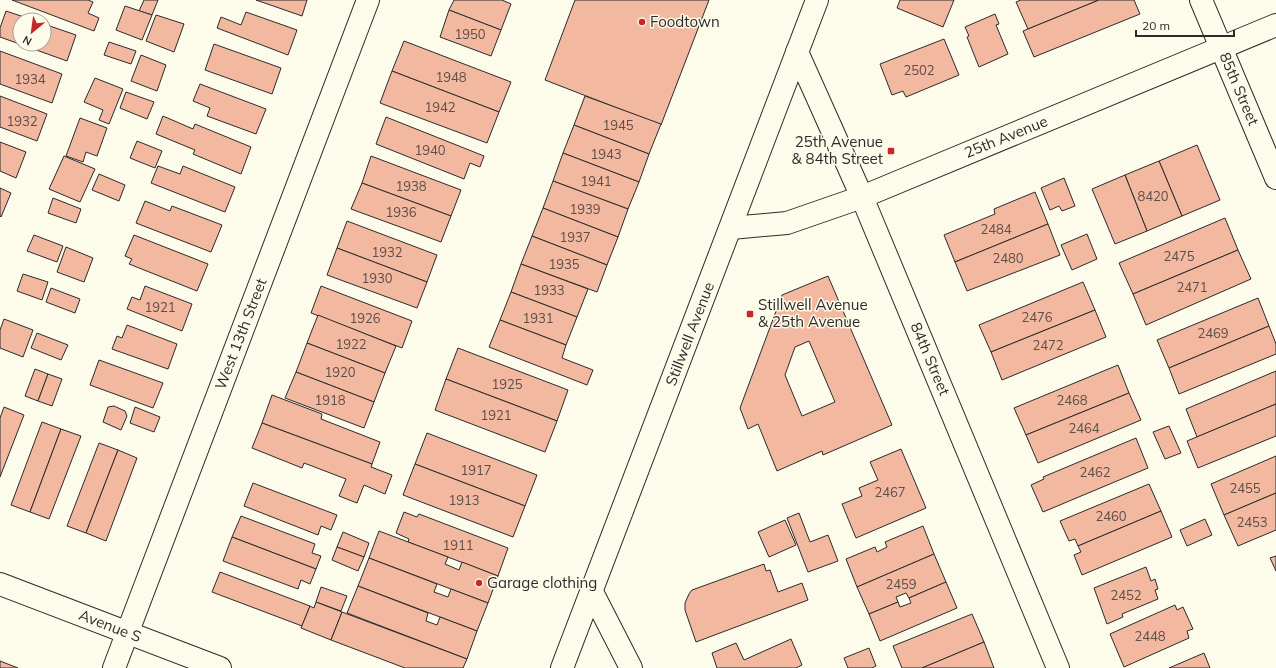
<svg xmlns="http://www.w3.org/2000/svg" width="1276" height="668" viewBox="0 0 1276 668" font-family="Mulish,sans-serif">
	<rect width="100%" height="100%" fill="#fdfbea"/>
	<g fill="#f2b8a0" stroke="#2b2b2b" fill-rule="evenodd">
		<polygon points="12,0 88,0 93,2 88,13 99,18 94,31"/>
		<polygon points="144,0 158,0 152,15 139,11"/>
		<polygon points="256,0 307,0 302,16"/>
		<polygon points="454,0 502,0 511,4 501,30 449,10"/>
		<polygon points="575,0 709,0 661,125 545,80"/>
		<polygon points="900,0 954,0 943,27 897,8"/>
		<polygon points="1021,0 1099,0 1028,29 1016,2"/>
		<polygon points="1099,0 1134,0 1140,14 1034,57 1023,31"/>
		<polygon points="125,6 152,15 142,40 116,30"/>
		<polygon points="449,10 501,30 491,56 440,37"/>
		<polygon points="6,11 33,20 20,20 20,44 44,44 44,24 76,35 67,61 0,37 0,28"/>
		<polygon points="246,12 297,30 288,55 217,28 221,17 241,25"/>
		<polygon points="995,14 999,24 996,25 1008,54 979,67 967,37 969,36 965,27"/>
		<polygon points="156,15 184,24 174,52 146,41"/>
		<polygon points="944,39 959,75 906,97 903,91 892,95 880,64"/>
		<polygon points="404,41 511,82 499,112 392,71"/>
		<polygon points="109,42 136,51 131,64 104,55"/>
		<polygon points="214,44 281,68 272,94 205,70"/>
		<polygon points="0,51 62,74 52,103 0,84"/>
		<polygon points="141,55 166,65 157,91 131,81"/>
		<polygon points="392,71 499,112 487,143 380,103"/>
		<polygon points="95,78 123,89 109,124 99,120 103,110 84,102"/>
		<polygon points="200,84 266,109 256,134 207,116 210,108 193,101"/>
		<polygon points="126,92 154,102 147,119 120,108"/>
		<polygon points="0,96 47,114 37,141 0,127"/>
		<polygon points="585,96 661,124 649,154 574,125"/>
		<polygon points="163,116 193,129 195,124 251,147 241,174 193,154 195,150 156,134"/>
		<polygon points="386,117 484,156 480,167 470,163 464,179 376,144"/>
		<polygon points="80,118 107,128 97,156 86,152 83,162 66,156"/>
		<polygon points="574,125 649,154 639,182 563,153"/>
		<polygon points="137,141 162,151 155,168 130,158"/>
		<polygon points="0,142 26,152 16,178 0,171"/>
		<polygon points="1197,145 1220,200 1182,216 1159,161"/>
		<polygon points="563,153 639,182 628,209 553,181"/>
		<polygon points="64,156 95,169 80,202 49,189"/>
		<polygon points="371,156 461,190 451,216 362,183"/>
		<polygon points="1159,161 1182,216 1147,231 1125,175"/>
		<polygon points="158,166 180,174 183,166 235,187 225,212 151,183"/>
		<polygon points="99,174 125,185 119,201 92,190"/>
		<polygon points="1125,175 1147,231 1115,244 1092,189"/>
		<polygon points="1064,178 1075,206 1062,211 1059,206 1050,210 1041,188"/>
		<polygon points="553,181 628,209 618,237 543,208"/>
		<polygon points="362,183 451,216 441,242 351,209"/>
		<polygon points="0,188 11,193 1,217 0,216"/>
		<polygon points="1035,192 1048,224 955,262 944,235 995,214 994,209"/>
		<polygon points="53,198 81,209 76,223 48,213"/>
		<polygon points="145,201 170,211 172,206 222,225 211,252 136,223"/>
		<polygon points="543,208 618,237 607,265 532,236"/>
		<polygon points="1225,218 1238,250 1133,294 1119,263"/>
		<polygon points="347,221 437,255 427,282 337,248"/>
		<polygon points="1048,224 1060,255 967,291 955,262"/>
		<polygon points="1087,234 1097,259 1072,270 1061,245"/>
		<polygon points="34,235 63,246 57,262 27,251"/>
		<polygon points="134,235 208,264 197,291 129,264 132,259 125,256"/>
		<polygon points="532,236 607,265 597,292 521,264"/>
		<polygon points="66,247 93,258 84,282 57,272"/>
		<polygon points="337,248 427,282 417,308 327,275"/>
		<polygon points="1238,250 1251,279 1146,325 1133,294"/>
		<polygon points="521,264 588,289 577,317 511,292"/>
		<polygon points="23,274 48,282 42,300 17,291"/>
		<path d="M 828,276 L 892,425 L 823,455 L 822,451 L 777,471 L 758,424 L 748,429 L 740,408 L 782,295 ZM 809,341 L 835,402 L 802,416 L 785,375 L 795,347 Z"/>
		<polygon points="1083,282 1095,310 991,352 979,325"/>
		<polygon points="145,286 192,304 182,331 127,309 132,297 140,300"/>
		<polygon points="321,286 412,321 402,348 311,313"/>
		<polygon points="51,288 80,299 75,313 46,302"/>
		<polygon points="511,292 577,317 566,345 500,320"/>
		<polygon points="1258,298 1269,326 1169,368 1157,340"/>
		<polygon points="1095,310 1106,337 1002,380 991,352"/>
		<polygon points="318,315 396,346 385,373 307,343"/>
		<polygon points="4,319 33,330 23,357 0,348 0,330"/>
		<polygon points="500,320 566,345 562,358 593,370 587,385 489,347"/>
		<polygon points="127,325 177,344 168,369 112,349 117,336 122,338"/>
		<polygon points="1269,326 1276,344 1276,354 1179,394 1169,368"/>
		<polygon points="37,333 68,345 61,360 31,348"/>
		<polygon points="307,343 385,373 374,402 296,372"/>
		<polygon points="458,348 568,390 557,421 446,379"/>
		<polygon points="99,360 163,383 153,408 90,385"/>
		<polygon points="1118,365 1129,393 1026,435 1014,408"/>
		<polygon points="35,369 48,374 38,401 25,396"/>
		<polygon points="1276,371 1276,404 1197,437 1186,409"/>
		<polygon points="296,372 374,402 364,428 285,398"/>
		<polygon points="48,374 62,379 52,406 38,401"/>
		<polygon points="446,379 557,421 545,452 435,410"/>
		<polygon points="1129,393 1141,420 1038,463 1026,435"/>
		<polygon points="272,395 322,414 321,419 380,442 372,464 262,423"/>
		<polygon points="1276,404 1276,436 1198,468 1187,441"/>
		<polygon points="114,406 125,411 127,416 121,430 103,422 108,407"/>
		<polygon points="4,407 24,415 0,477 0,418"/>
		<polygon points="135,407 160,417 154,432 130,423"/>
		<polygon points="42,422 61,429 30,512 11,505"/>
		<polygon points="262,423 372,464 371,467 392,475 385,494 364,485 357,503 339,496 346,479 304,463 302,468 252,448"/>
		<polygon points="1169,426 1181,453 1165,459 1153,432"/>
		<polygon points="61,429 81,436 49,519 30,512"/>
		<polygon points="427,433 537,475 525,506 415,464"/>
		<polygon points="1136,438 1148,468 1043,512 1031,485 1044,479 1043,477"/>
		<polygon points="99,443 118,450 86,533 67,526"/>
		<polygon points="901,449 926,508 856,538 842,504 862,496 859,488 878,480 870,462"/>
		<polygon points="118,450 137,458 106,541 86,533"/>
		<polygon points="1276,456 1276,493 1224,515 1211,484"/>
		<polygon points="415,464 525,506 513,537 403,495"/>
		<polygon points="253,483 337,515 331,530 321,526 318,535 244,506"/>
		<polygon points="1149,484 1161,511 1078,546 1075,539 1069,541 1060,521"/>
		<polygon points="1276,493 1276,530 1238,546 1224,515"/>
		<polygon points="1161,511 1172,537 1082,575 1074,555 1081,552 1078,546"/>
		<polygon points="404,512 417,517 419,514 508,548 498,576 408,542 409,539 396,533"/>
		<polygon points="799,513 810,542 828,535 838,561 808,572 787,518"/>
		<polygon points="241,516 315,544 312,553 321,556 316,569 232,537"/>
		<polygon points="1205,519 1212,535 1187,546 1180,530"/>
		<polygon points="785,520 796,545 769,557 758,532"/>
		<polygon points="923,526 934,554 857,587 846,559 875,547 877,552 887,547 885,542"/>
		<polygon points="379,531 448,557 445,564 459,570 462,562 498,576 488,603 369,558"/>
		<polygon points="343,532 369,543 364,557 337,547"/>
		<polygon points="232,537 316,569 310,584 301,580 298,589 223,561"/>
		<polygon points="337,547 364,557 358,571 332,560"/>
		<polygon points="934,554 946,582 909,598 906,593 896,597 898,602 869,614 857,587"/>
		<polygon points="1276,556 1276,571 1270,558"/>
		<polygon points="369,558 437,584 434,592 448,597 451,589 488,603 477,631 358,586"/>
		<polygon points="764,564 766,571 770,570 778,592 802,583 808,600 696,642 685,610 685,603 689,594 692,590"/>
		<polygon points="1146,567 1151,581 1155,579 1158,589 1155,590 1158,599 1122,614 1123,617 1107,624 1094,588"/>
		<polygon points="220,572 310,606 302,626 212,592"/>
		<polygon points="946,582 957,608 880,641 869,614 898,602 900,607 911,603 909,598"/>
		<polygon points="358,586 428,613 426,621 437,625 440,617 477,631 467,659 347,613"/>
		<polygon points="321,587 347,596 341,611 316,602"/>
		<polygon points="316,602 342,612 331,640 301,628 310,606 314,608"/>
		<polygon points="1175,605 1177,610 1183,607 1193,629 1187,631 1189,638 1124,667 1110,634"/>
		<polygon points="342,612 467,659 463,668 405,668 331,640"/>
		<polygon points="972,614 984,642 922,668 902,668 893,646"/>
		<polygon points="791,639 802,665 796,668 717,668 712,653 736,643 744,660"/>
		<polygon points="984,642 994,668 922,668"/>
		<polygon points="869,648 876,666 872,668 848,668 844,658"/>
		<polygon points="1204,653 1210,668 1169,668"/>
		<polygon points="0,661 18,668 0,668"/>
	</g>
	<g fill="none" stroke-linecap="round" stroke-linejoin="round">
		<g stroke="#2b2b2b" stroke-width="24">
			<g id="street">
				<polyline points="1201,0 1276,178"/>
				<polyline points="797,52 862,197 1058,668"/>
				<polyline points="862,197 1276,25"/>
				<polyline points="0,584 220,668"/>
				<polyline points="592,592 631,668"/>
				<polyline points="114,668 368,0"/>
			</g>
		</g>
		<g stroke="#2b2b2b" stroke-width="24">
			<g id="secondary">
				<polyline points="731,228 787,223 862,197"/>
				<polyline points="562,668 817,0"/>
			</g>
		</g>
		<use href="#street" stroke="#fdfbea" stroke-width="22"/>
		<use href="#secondary" stroke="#fdfbea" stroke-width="22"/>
	</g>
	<g fill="#c62828" stroke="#fdfbea" stroke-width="1.5">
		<circle cx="642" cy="22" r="4"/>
		<rect x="887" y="147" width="8" height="8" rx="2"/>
		<rect x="746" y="310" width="8" height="8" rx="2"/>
		<circle cx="479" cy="583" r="4"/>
	</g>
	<g text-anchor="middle" stroke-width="3" stroke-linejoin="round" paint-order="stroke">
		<g font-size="13" fill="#5d4e48">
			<text x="470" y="39">1950</text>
			<text x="919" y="75">2502</text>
			<text x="451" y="82">1948</text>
			<text x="30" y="84">1934</text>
			<text x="440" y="112">1942</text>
			<text x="22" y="126">1932</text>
			<text x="618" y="130">1945</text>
			<text x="430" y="155">1940</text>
			<text x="606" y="159">1943</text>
			<text x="596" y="186">1941</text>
			<text x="411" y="191">1938</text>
			<text x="1153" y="201">8420</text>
			<text x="585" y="214">1939</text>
			<text x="401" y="217">1936</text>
			<text x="996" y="234">2484</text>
			<text x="575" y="242">1937</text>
			<text x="387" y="257">1932</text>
			<text x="1179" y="261">2475</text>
			<text x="1008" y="263">2480</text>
			<text x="564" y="269">1935</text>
			<text x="377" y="283">1930</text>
			<text x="1192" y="292">2471</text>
			<text x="549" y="295">1933</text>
			<text x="160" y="312">1921</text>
			<text x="1037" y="322">2476</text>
			<text x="365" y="323">1926</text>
			<text x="538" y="323">1931</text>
			<text x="1213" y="338">2469</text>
			<text x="351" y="349">1922</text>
			<text x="1048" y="350">2472</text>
			<text x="340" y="377">1920</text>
			<text x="507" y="389">1925</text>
			<text x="330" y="405">1918</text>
			<text x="1072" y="405">2468</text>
			<text x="496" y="420">1921</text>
			<text x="1084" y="433">2464</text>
			<text x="476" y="475">1917</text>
			<text x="1095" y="477">2462</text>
			<text x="1245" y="493">2455</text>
			<text x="890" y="497">2467</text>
			<text x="464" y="505">1913</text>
			<text x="1111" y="521">2460</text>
			<text x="1252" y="527">2453</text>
			<text x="458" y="550">1911</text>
			<text x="901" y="589">2459</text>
			<text x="1126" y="600">2452</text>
			<text x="1150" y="641">2448</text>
		</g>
		<g font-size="15" fill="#2b2b2b" stroke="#fdfbea" text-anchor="start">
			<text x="650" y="27">Foodtown</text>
			<text x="883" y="147" text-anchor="end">25th Avenue<tspan x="883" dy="17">&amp; 84th Street</tspan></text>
			<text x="758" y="310">Stillwell Avenue<tspan x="758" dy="17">&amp; 25th Avenue</tspan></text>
			<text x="487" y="588">Garage clothing</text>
		</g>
		<g font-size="15" fill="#2b2b2b" stroke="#fdfbea">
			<text transform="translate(1239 89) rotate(67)" y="5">85th Street</text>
			<text transform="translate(1006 137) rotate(-22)" y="5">25th Avenue</text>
			<text transform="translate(241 334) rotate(-69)" y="5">West 13th Street</text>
			<text transform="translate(690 334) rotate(-69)" y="5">Stillwell Avenue</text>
			<text transform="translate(930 359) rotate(67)" y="5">84th Street</text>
			<text transform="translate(110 626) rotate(21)" y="5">Avenue S</text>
		</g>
	</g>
	<g transform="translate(32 32) rotate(209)"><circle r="19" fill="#fdfbea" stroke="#a9a89e"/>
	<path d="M0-3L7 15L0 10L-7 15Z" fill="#c62828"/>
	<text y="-6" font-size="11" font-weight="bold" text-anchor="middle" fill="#2b2b2b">N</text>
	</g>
	<path d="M1136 30v6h98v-6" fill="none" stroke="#2b2b2b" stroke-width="2"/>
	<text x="1142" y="30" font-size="12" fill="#2b2b2b" stroke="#fdfbea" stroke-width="3" paint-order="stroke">20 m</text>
</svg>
